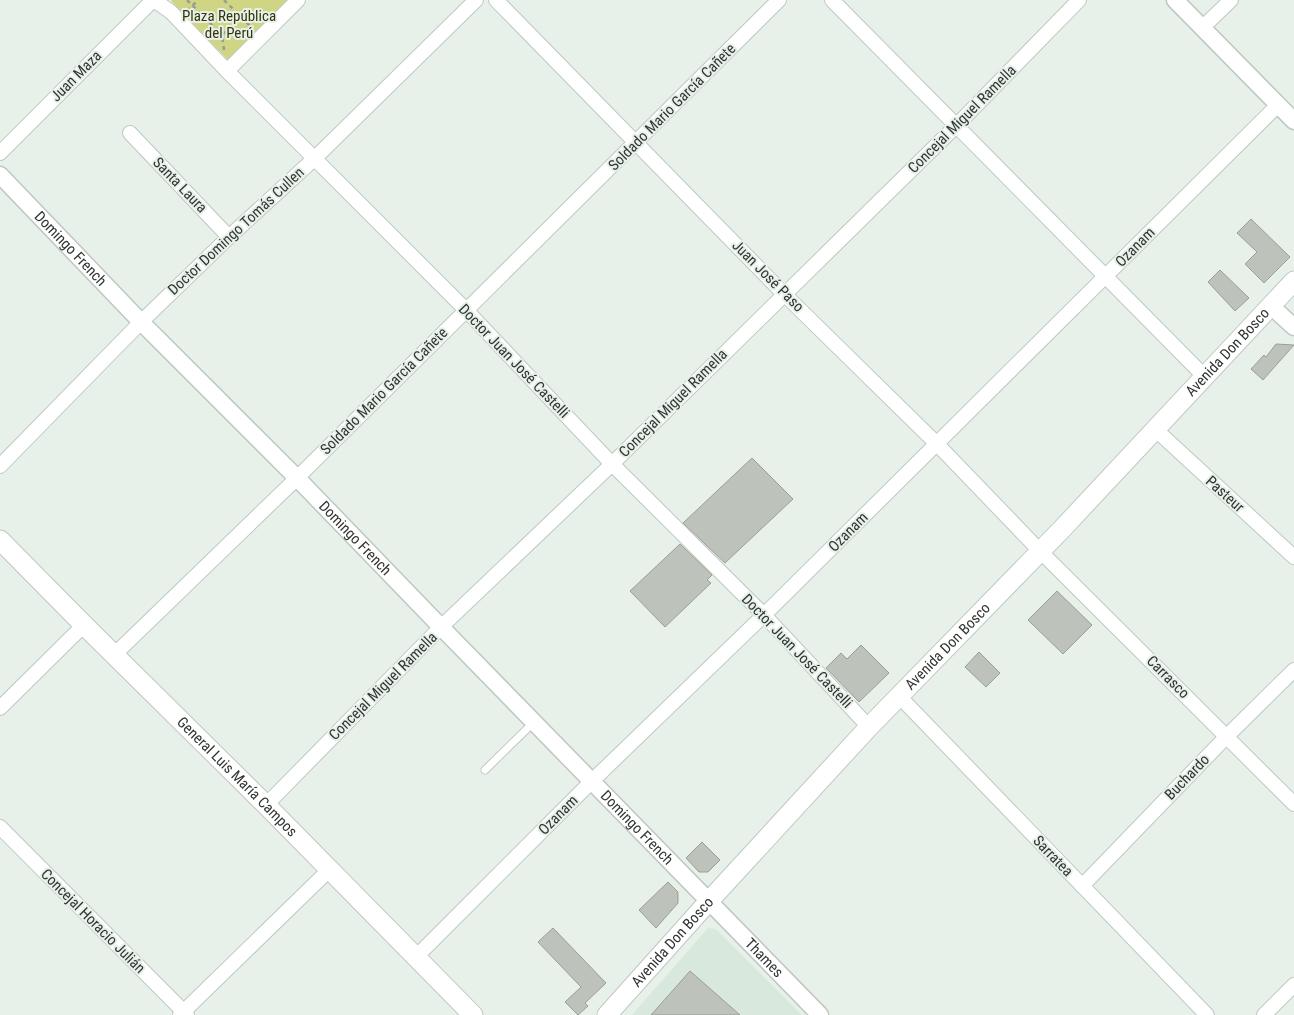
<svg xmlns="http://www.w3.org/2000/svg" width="1294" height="1015" viewBox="0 0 1294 1015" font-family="'Roboto Condensed',sans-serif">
	<rect width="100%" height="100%" fill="#e7f1ea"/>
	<polygon fill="#d8e8dc" points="708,928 716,929 802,1015 632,1015"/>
	<polygon fill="#d0d583" points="171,0 290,0 228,60 172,2"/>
	<g fill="#bdc3ba" stroke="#9a9f96">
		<polygon points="1251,219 1290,257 1264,283 1245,264 1257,252 1237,233"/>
		<polygon points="1220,270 1249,298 1235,311 1208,282"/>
		<polygon points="1276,344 1294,345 1263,380 1251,369 1264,355 1266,357"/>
		<polygon points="752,458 793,499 725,563 683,523"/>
		<polygon points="680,544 712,575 707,580 711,583 665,627 630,591"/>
		<polygon points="1057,591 1092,625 1063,654 1028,620"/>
		<polygon points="861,645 889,673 859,702 826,668 841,653 847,659"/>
		<polygon points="979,652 1000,673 986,687 965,667"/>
		<polygon points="702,842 720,860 708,872 699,872 686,858"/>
		<polygon points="668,882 678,892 678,903 656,928 639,910"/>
		<polygon points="553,928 606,983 585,1003 588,1006 578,1015 565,1002 581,987 538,942"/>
		<polygon points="690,971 740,1015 651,1015"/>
	</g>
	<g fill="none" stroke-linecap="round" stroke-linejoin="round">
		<g stroke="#bec8c1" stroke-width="9">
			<polyline id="service" points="485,770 534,722"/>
		</g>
		<g stroke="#bec8c1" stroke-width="16">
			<g id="minor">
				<polyline points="154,0 171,12 227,71 466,310 612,464 764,615 869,727"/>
				<polyline points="496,0 784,294 937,444 1040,551 1294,804"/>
				<polyline points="832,0 1205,377"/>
				<polyline points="1202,28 1231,0"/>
				<polyline points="227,71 298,0"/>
				<polyline points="130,133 229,237"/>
				<polyline points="0,153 153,0"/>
				<polyline points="1156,430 1294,557"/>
				<polyline points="0,466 141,322 229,237 315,158 476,0"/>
				<polyline points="114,655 297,478 779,0"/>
				<polyline points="899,696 1207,1015"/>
				<polyline points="0,708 84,625"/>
				<polyline points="266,805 441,627 612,464 957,125 1079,0"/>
				<polyline points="0,827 187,1015"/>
				<polyline points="1082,886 1227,736 1294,670"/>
				<polyline points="416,957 592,781 764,615 1278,105"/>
				<polyline points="180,1015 329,870"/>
				<polyline points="1264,1015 1294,985"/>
			</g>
		</g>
		<g stroke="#bec8c1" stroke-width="19">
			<g id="tertiary">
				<polyline points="1175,0 1294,121"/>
				<path id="s1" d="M 0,175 L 141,322 L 297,478 L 441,627 L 820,1015"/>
				<polyline points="1271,306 1294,327"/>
			</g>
		</g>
		<g stroke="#bec8c1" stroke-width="21">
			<g id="secondary">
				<path id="s2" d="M 0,540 L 84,625 L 266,805 L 473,1015"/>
				<path id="s3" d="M 607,1015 L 709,901 L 869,727 L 1062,529 L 1294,281"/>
			</g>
		</g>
		<g stroke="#969d98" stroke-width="2.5" stroke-dasharray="4 4" stroke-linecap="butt">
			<polyline points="187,0 222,35"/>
			<polyline points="224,0 253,29"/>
			<polyline points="187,11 198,0"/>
			<polyline points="224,50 222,35 241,17"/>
		</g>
		<use href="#service" stroke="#fff" stroke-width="7"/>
		<use href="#minor" stroke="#fff" stroke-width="14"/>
		<use href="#tertiary" stroke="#fff" stroke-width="16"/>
		<use href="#secondary" stroke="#fff" stroke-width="19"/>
	</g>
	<g text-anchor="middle" stroke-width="4" stroke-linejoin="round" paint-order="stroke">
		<g font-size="15" fill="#343509" stroke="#e7f1ea">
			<text x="229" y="21">Plaza República<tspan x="229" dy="17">del Perú</tspan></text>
		</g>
		<g font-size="15" fill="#313532" stroke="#e7f1ea">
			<text transform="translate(76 76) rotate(-45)" y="5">Juan Maza</text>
			<text transform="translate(672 107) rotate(-45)" y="5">Soldado Mario García Cañete</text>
			<text transform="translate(962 119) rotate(-45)" y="5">Concejal Miguel Ramella</text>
			<text transform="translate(180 185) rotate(46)" y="5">Santa Laura</text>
			<text transform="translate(236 231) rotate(-43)" y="5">Doctor Domingo Tomás Cullen</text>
			<text transform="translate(1135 247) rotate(-45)" y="5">Ozanam</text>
			<text dy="5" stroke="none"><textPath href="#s1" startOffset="102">Domingo French</textPath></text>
			<text transform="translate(768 276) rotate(45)" y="5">Juan José Paso</text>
			<text dy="5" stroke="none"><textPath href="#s3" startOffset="908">Avenida Don Bosco</textPath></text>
			<text transform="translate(514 361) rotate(46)" y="5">Doctor Juan José Castelli</text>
			<text transform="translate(384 391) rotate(-45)" y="5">Soldado Mario García Cañete</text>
			<text transform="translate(673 403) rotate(-45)" y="5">Concejal Miguel Ramella</text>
			<text transform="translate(1225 494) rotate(42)" y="5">Pasteur</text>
			<text transform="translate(848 532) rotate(-45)" y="5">Ozanam</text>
			<text dy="5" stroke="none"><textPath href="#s1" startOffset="508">Domingo French</textPath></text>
			<text dy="5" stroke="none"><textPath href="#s3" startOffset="502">Avenida Don Bosco</textPath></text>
			<text transform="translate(797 651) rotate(46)" y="5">Doctor Juan José Castelli</text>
			<text transform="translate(1168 677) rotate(45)" y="5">Carrasco</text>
			<text transform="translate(383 686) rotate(-45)" y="5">Concejal Miguel Ramella</text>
			<text dy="5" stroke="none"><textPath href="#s2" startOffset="335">General Luis María Campos</textPath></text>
			<text transform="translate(1187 777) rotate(-46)" y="5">Buchardo</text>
			<text transform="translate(558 815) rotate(-45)" y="5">Ozanam</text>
			<text dy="5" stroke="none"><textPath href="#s1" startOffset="912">Domingo French</textPath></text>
			<text transform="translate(1053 856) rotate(46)" y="5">Sarratea</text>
			<text transform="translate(93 921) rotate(45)" y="5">Concejal Horacio Julián</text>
			<text dy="5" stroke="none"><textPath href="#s3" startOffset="98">Avenida Don Bosco</textPath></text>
			<text dy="5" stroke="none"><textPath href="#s1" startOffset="1094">Thames</textPath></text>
		</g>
	</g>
</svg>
